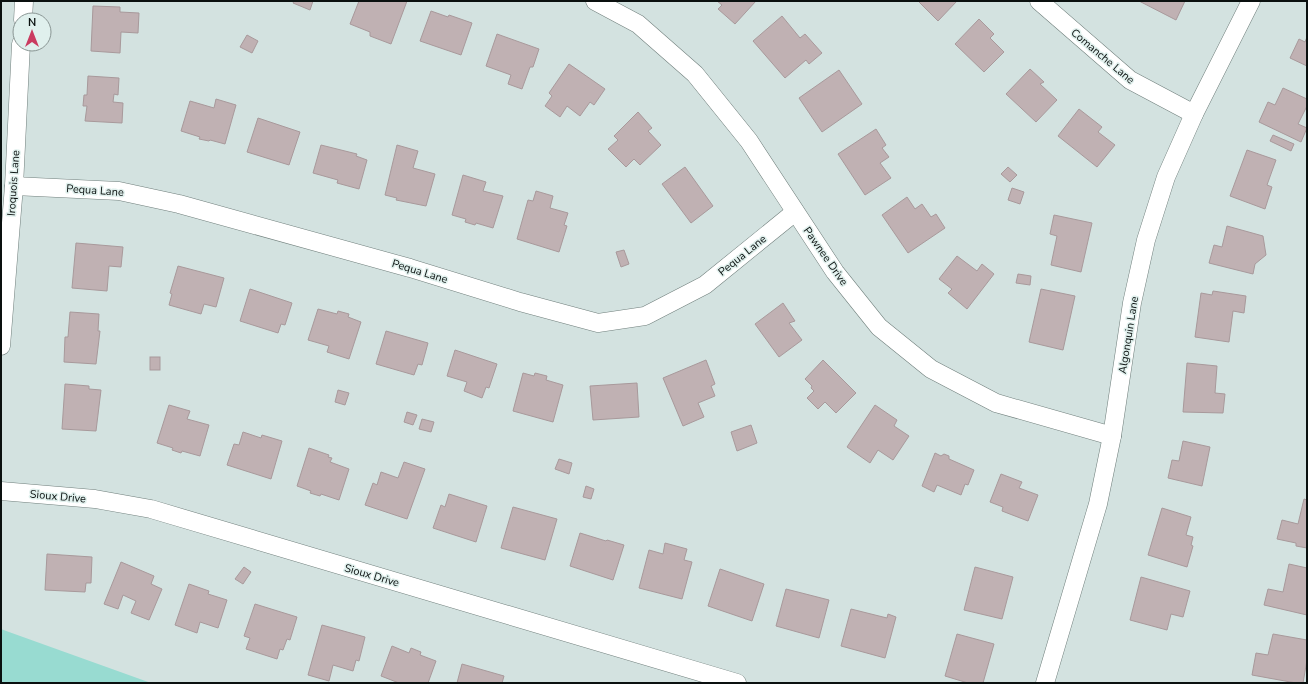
<svg xmlns="http://www.w3.org/2000/svg" width="1308" height="684" viewBox="0 0 1308 684" font-family="'Nunito Sans',sans-serif">
	<rect width="100%" height="100%" fill="#d3e2e0"/>
	<polygon fill="#98dbd1" points="1,629 9,632 151,683 1,683"/>
	<g fill="#c0b1b3" stroke="#a8999b">
		<polygon points="294,1 313,1 310,10 293,3"/>
		<polygon points="359,1 407,1 391,44 370,36 370,32 350,24"/>
		<polygon points="717,1 756,1 735,24 718,9 722,5"/>
		<polygon points="918,1 957,1 938,21"/>
		<polygon points="1139,1 1185,1 1176,20"/>
		<polygon points="93,6 120,7 120,12 139,13 138,33 121,32 120,53 91,51"/>
		<polygon points="431,11 448,17 449,15 472,23 461,55 420,41"/>
		<polygon points="782,16 800,38 805,34 822,53 809,64 806,60 785,78 753,41"/>
		<polygon points="979,19 994,34 990,38 1004,52 984,72 955,44"/>
		<polygon points="497,34 539,49 533,67 530,67 522,89 508,84 511,75 486,66"/>
		<polygon points="247,35 258,41 252,53 240,47"/>
		<polygon points="1307,37 1307,66 1290,58 1299,39 1305,42"/>
		<polygon points="569,64 605,89 594,105 590,102 580,116 567,106 560,117 545,106 552,96 549,93"/>
		<polygon points="1030,69 1044,82 1040,84 1057,100 1036,122 1006,94"/>
		<polygon points="839,70 862,104 822,132 799,98"/>
		<polygon points="88,76 119,78 118,95 114,94 113,102 123,103 122,123 85,121 87,106 83,106 84,95 87,95"/>
		<polygon points="1283,88 1307,99 1307,106 1298,124 1307,128 1301,142 1259,122 1268,102 1275,105"/>
		<polygon points="216,99 236,105 225,144 210,140 209,141 199,139 200,137 181,131 190,101 214,108"/>
		<polygon points="1079,109 1102,127 1098,132 1115,145 1097,167 1058,136"/>
		<polygon points="638,112 652,128 648,131 661,145 640,165 634,159 626,167 608,149 618,140 614,136"/>
		<polygon points="258,118 300,132 289,165 247,152"/>
		<polygon points="876,129 886,145 882,148 889,157 880,163 891,178 865,195 838,154"/>
		<polygon points="1273,135 1294,144 1291,151 1270,141"/>
		<polygon points="321,145 357,154 356,156 367,160 359,189 337,183 338,180 313,173"/>
		<polygon points="397,145 418,151 413,168 435,174 426,206 396,200 397,198 385,195"/>
		<polygon points="1247,150 1276,160 1267,185 1272,187 1265,209 1230,196"/>
		<polygon points="685,167 713,206 691,223 662,184"/>
		<polygon points="1008,167 1017,175 1010,182 1001,174"/>
		<polygon points="463,175 486,182 483,191 503,196 493,228 476,223 475,225 465,222 466,219 452,215"/>
		<polygon points="1012,188 1024,192 1020,204 1008,200"/>
		<polygon points="536,191 553,196 550,208 568,213 564,225 567,226 559,252 517,239 528,200 533,201"/>
		<polygon points="907,197 915,209 922,204 931,217 936,214 945,228 908,253 882,215"/>
		<polygon points="1054,215 1092,223 1081,272 1051,265 1057,236 1050,234"/>
		<polygon points="1227,226 1263,236 1266,255 1255,264 1253,274 1209,263 1214,245 1222,247"/>
		<polygon points="76,243 123,247 121,267 109,266 107,291 72,288"/>
		<polygon points="624,250 629,264 621,267 616,252"/>
		<polygon points="957,256 977,271 982,264 994,274 967,309 948,293 952,289 939,279"/>
		<polygon points="178,266 224,278 216,307 204,304 201,314 169,305 172,294 170,293"/>
		<polygon points="1018,274 1031,276 1030,285 1016,283"/>
		<polygon points="250,289 292,303 285,325 281,324 278,333 240,321"/>
		<polygon points="1041,289 1075,296 1063,350 1029,342"/>
		<polygon points="1213,291 1246,296 1244,313 1233,311 1229,342 1195,337 1201,293 1212,295"/>
		<polygon points="783,303 795,321 789,323 802,340 779,357 755,324"/>
		<polygon points="318,309 337,314 338,311 349,314 348,317 361,322 349,359 327,352 329,346 308,340"/>
		<polygon points="70,312 99,314 98,331 100,331 96,364 64,362 65,337 68,337"/>
		<polygon points="386,331 428,343 422,365 418,364 414,375 376,364"/>
		<polygon points="455,350 497,364 489,388 486,387 482,398 464,391 467,382 447,376"/>
		<rect x="150" y="357" width="10" height="13"/>
		<polygon points="706,360 715,384 711,386 715,396 698,403 704,417 683,426 663,378"/>
		<polygon points="823,360 856,393 836,413 825,402 818,409 807,398 814,391 811,388 812,386 805,379"/>
		<polygon points="1187,363 1217,366 1215,393 1225,394 1223,413 1183,412"/>
		<polygon points="523,373 534,376 535,373 547,376 546,380 563,385 553,422 513,411"/>
		<polygon points="637,383 639,417 593,420 590,386"/>
		<polygon points="65,384 89,386 89,389 101,390 96,431 62,429"/>
		<polygon points="338,390 349,393 345,405 335,402"/>
		<polygon points="169,405 190,411 187,419 209,425 200,456 182,451 181,453 172,450 173,448 157,443"/>
		<polygon points="875,405 897,420 894,426 909,436 893,460 878,450 870,463 847,447"/>
		<polygon points="407,412 417,415 413,425 404,422"/>
		<polygon points="422,419 434,422 431,432 419,429"/>
		<polygon points="751,425 757,443 737,451 731,432"/>
		<polygon points="243,432 261,438 262,435 282,441 271,479 227,465 234,444 239,445"/>
		<polygon points="1183,441 1210,447 1202,486 1168,478 1172,460 1179,461"/>
		<polygon points="309,448 329,455 328,457 332,458 330,462 349,469 339,500 321,494 320,496 310,493 311,491 297,486"/>
		<polygon points="935,453 941,456 944,454 949,456 949,459 974,470 968,485 965,484 961,495 937,485 934,492 922,486"/>
		<polygon points="559,459 572,463 569,474 555,469"/>
		<polygon points="404,462 425,469 407,519 365,505 373,483 377,485 381,472 398,478"/>
		<polygon points="1001,474 1022,482 1019,488 1038,495 1028,521 1002,511 1003,507 990,502"/>
		<polygon points="586,486 594,489 591,499 583,497"/>
		<polygon points="449,494 487,506 476,542 433,528 441,505 445,507"/>
		<polygon points="1304,499 1307,500 1307,548 1296,546 1296,543 1277,539 1282,520 1298,524"/>
		<polygon points="513,507 557,519 545,560 501,548"/>
		<polygon points="1162,508 1191,517 1186,535 1193,537 1191,545 1193,546 1187,567 1148,555"/>
		<polygon points="580,533 606,541 607,540 624,545 613,580 570,566"/>
		<polygon points="665,543 687,549 684,560 692,562 682,599 639,588 649,550 663,554"/>
		<polygon points="47,554 92,557 91,583 86,583 85,592 45,590"/>
		<polygon points="121,562 154,576 151,584 162,589 149,620 131,613 136,601 123,595 118,609 104,604"/>
		<polygon points="1289,564 1307,568 1307,615 1264,605 1268,589 1283,592"/>
		<polygon points="244,567 251,572 243,584 235,579"/>
		<polygon points="975,567 1013,577 1002,619 964,610"/>
		<polygon points="720,569 764,584 752,621 708,606"/>
		<polygon points="1141,577 1190,591 1183,617 1171,614 1167,630 1130,620"/>
		<polygon points="189,584 209,591 208,594 227,600 218,628 200,622 197,633 175,625"/>
		<polygon points="786,589 829,600 819,638 776,626"/>
		<polygon points="255,604 297,617 290,640 287,639 283,650 280,649 277,659 246,649 250,638 244,636"/>
		<polygon points="851,609 887,618 888,614 896,617 885,658 841,646"/>
		<polygon points="322,625 365,637 359,661 356,660 353,671 333,665 329,681 308,675"/>
		<polygon points="957,634 994,644 983,683 968,683 945,676"/>
		<polygon points="1273,634 1307,640 1307,660 1303,683 1296,683 1252,675 1256,653 1268,655"/>
		<polygon points="392,646 409,653 411,648 421,652 420,655 436,661 428,683 399,683 381,676"/>
		<polygon points="462,664 504,676 502,683 457,683"/>
	</g>
	<g fill="none" stroke-linecap="round" stroke-linejoin="round">
		<g stroke="#707f7c" stroke-width="19">
			<g id="minor">
				<polyline points="595,1 638,24 695,74 749,141 835,272 879,327 931,369 996,403 1112,436"/>
				<polyline points="1039,1 1130,80 1194,114"/>
				<polyline points="23,20 24,1"/>
				<polyline points="14,186 119,191 179,204 410,268 520,302 598,323 645,316 705,285 795,212"/>
				<polyline points="1,346 14,186 21,44"/>
				<polyline points="1,491 95,499 151,509 737,683"/>
				<polyline points="1045,683 1098,504 1112,436 1132,303 1146,240 1166,177 1194,114 1251,1"/>
			</g>
		</g>
		<use href="#minor" stroke="#fff" stroke-width="18"/>
	</g>
	<g text-anchor="middle" stroke-width="3" stroke-linejoin="round" paint-order="stroke">
		<g font-size="11" fill="#0a100f" stroke="#e0f0ed">
			<text transform="translate(1103 56) rotate(40)" y="4">Comanche Lane</text>
			<text transform="translate(13 183) rotate(-86)" y="4">Iroquois Lane</text>
			<text transform="translate(95 190) rotate(4)" y="4">Pequa Lane</text>
			<text transform="translate(742 255) rotate(-39)" y="4">Pequa Lane</text>
			<text transform="translate(826 256) rotate(55)" y="4">Pawnee Drive</text>
			<text transform="translate(420 271) rotate(17)" y="4">Pequa Lane</text>
			<text transform="translate(1128 335) rotate(-81)" y="4">Algonquin Lane</text>
			<text transform="translate(58 496) rotate(5)" y="4">Sioux Drive</text>
			<text transform="translate(372 575) rotate(16)" y="4">Sioux Drive</text>
		</g>
	</g>
	<rect width="1308" height="684" fill="none" stroke="#0a100f" stroke-width="4"/>
	<g transform="translate(32 32)"><circle r="19" fill="#e0f0ed" stroke="#8a9694"/>
	<path d="M0-3L7 15L0 10L-7 15Z" fill="#ca3b60"/>
	<text y="-6" font-size="11" font-weight="bold" text-anchor="middle" fill="#0a100f">N</text>
	</g>
</svg>
